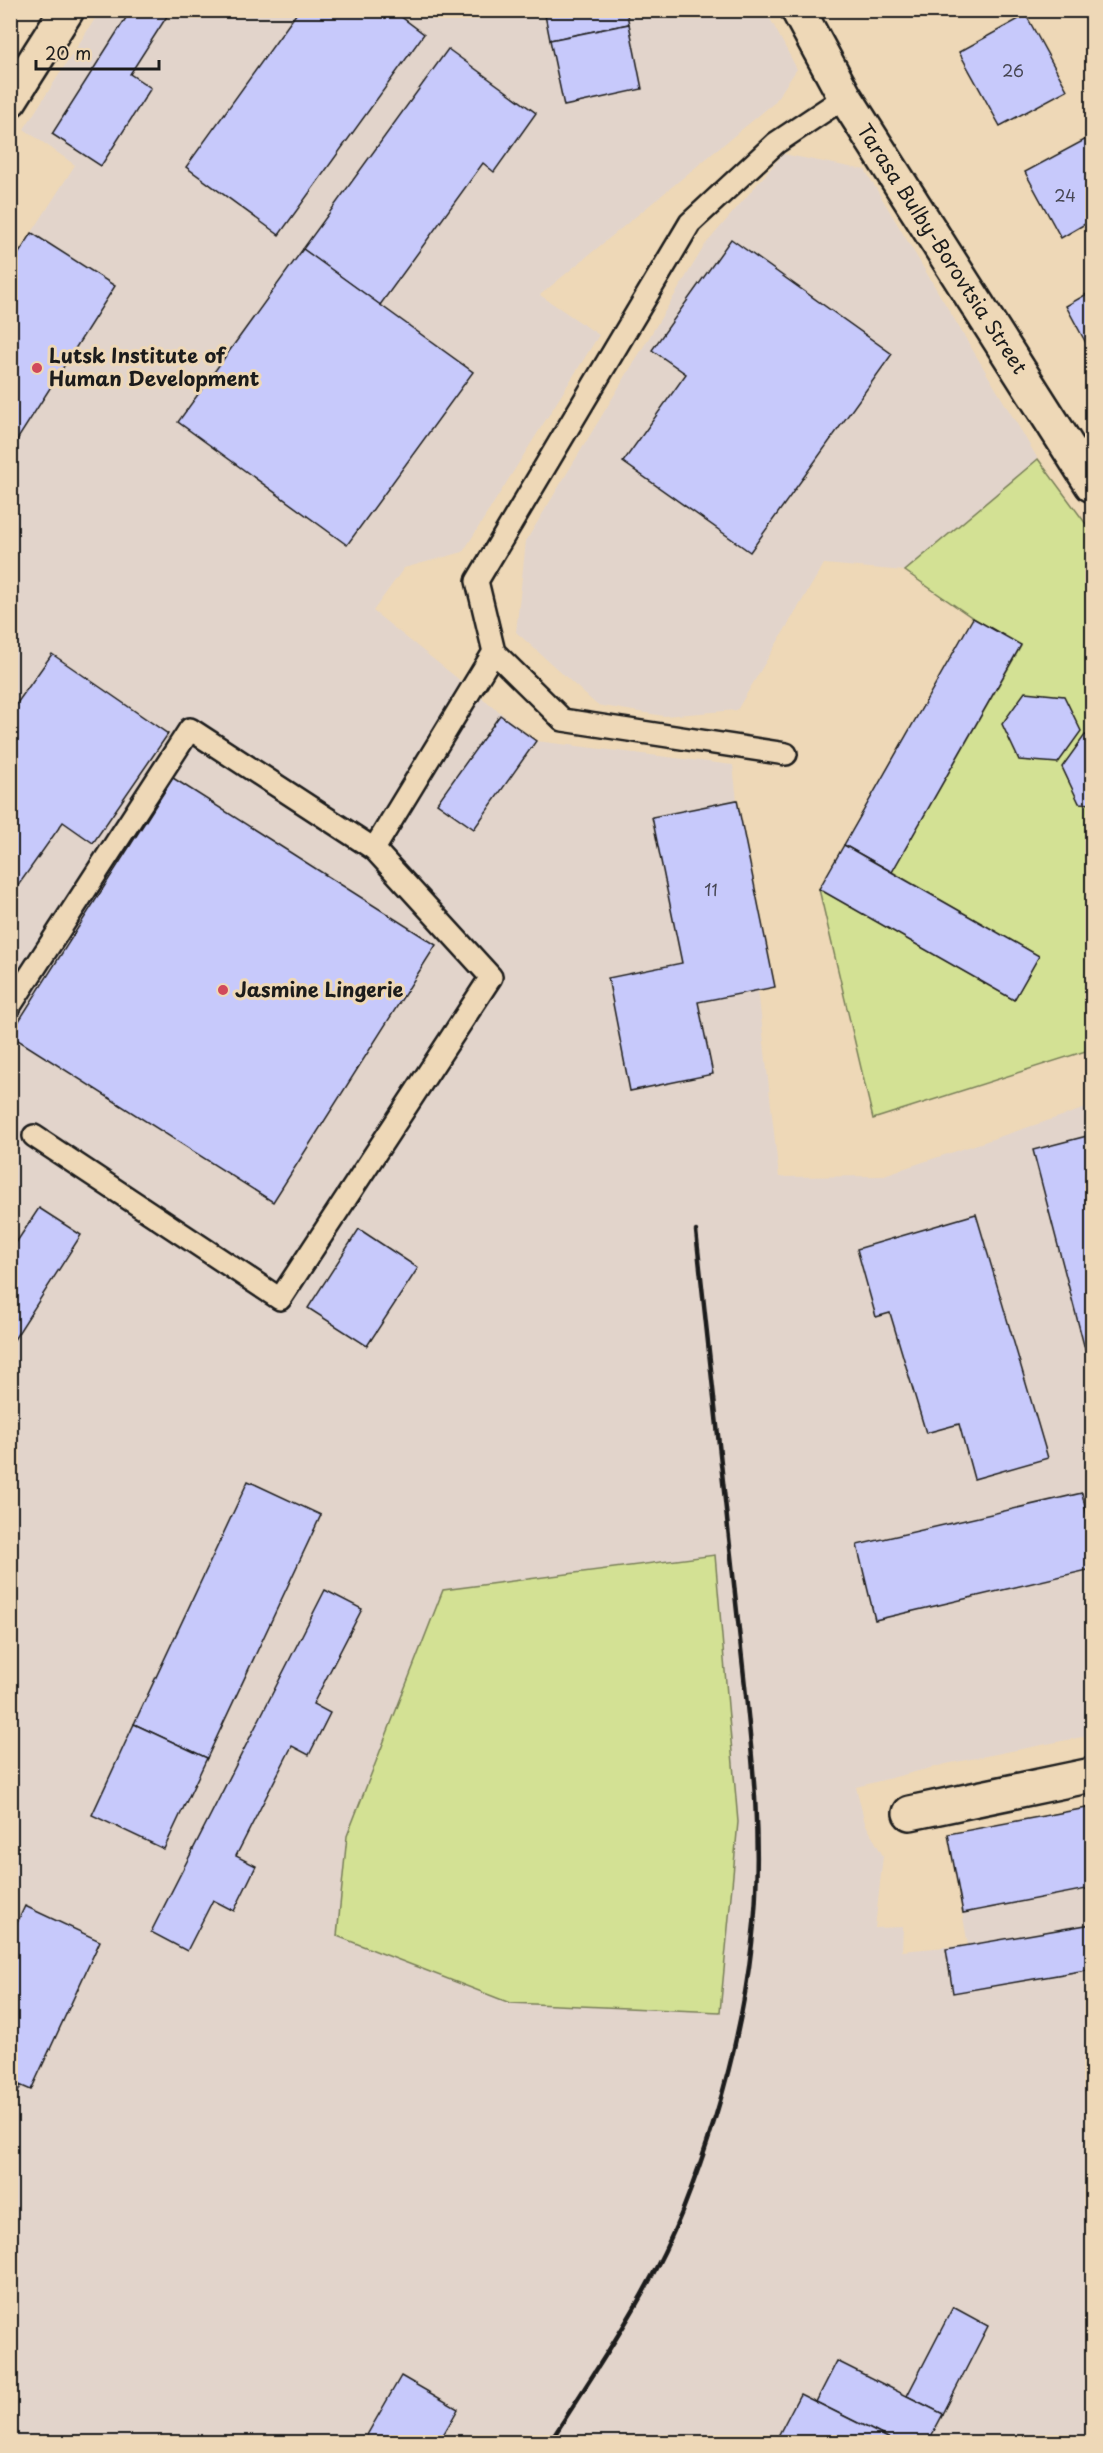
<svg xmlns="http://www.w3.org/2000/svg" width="1103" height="2453" viewBox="0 0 1103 2453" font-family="'Playpen Sans',sans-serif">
	<rect width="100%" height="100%" fill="#eed8b7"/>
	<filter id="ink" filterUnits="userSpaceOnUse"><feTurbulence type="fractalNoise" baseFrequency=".0167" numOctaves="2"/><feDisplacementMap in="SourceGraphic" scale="12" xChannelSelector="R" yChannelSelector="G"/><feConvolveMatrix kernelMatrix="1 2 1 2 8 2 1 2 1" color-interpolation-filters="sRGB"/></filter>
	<g filter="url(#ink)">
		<g fill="#e2d4cb">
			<polygon points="100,11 766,11 797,69 774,103 540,295 599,335 463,552 404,568 373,611 536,741 733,765 779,1177 881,1176 1092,1106 1092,1735 946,1764 856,1787 865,1823 883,1856 875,1928 903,1927 902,1951 968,1945 948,1834 1092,1807 1092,2442 11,2442 10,267 75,165 24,129"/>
			<polygon points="783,154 865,170 1038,459 905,571 824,564 737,710 664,716 597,705 516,632 526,541 705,245"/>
		</g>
		<g fill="#d3e194" stroke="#787e58" stroke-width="1.5">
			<polygon points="1038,459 1092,532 1092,1049 873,1119 819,889 1014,1000 1039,956 892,872 1021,646 973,618 905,571"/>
			<polygon points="715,1555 738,1822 720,2012 510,2003 337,1936 347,1836 443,1590"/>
		</g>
		<g fill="#c7c9fb" stroke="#1c1c1c" stroke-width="1.5">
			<polygon points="131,10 171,10 130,74 151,88 101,166 52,134"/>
			<polygon points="299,10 392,10 424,34 279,235 186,167"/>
			<polygon points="544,10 626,10 629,24 550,40"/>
			<polygon points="938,10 954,10 942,17"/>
			<polygon points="1026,15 1067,90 1000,126 959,52"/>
			<polygon points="629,24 642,89 564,106 550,40"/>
			<polygon points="448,49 536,113 494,172 483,163 380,305 303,249"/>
			<polygon points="1092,136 1092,220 1061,238 1025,172"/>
			<polygon points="32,233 115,286 10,451 10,267"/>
			<polygon points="731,239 892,354 750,552 623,462 686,374 652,350"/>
			<polygon points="303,249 473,372 347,545 178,422"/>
			<polygon points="1092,291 1092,354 1066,306"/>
			<polygon points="973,618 1021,645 892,872 844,845"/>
			<polygon points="52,654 168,734 93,843 63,822 10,897 10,713"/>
			<polygon points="1025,692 1064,696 1081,731 1058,763 1019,760 1002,724"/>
			<polygon points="500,715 536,741 474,829 437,803"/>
			<polygon points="1085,735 1092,736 1092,804 1079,803 1062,767"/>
			<polygon points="173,778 436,945 273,1202 10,1035"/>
			<polygon points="737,800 775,987 698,1002 713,1074 630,1091 608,978 682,963 652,817"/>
			<polygon points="844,845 1039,956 1014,1000 819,889"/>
			<polygon points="1087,1136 1092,1156 1092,1376 1033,1150"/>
			<polygon points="39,1208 81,1235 10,1346 10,1252"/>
			<polygon points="976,1214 1048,1458 974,1479 959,1424 926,1433 890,1313 876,1317 857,1249"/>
			<polygon points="359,1229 418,1268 367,1346 308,1308"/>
			<polygon points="248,1481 321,1515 207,1758 134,1724"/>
			<polygon points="1082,1493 1092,1538 1092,1569 875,1620 857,1545"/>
			<polygon points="325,1590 362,1609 313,1704 330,1713 309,1755 292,1746 236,1856 256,1866 234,1911 213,1900 187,1951 151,1932"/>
			<polygon points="134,1724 207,1758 164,1849 92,1815"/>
			<polygon points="1092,1807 1092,1888 963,1913 948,1834"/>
			<polygon points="25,1906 100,1941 31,2090 10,2081 10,1938"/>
			<polygon points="1092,1924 1092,1969 953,1993 946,1949"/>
			<polygon points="10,2081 21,2086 10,2108"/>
			<polygon points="953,2307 988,2326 943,2414 907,2396"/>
			<polygon points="837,2361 943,2414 928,2442 896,2442 816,2402"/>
			<polygon points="401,2376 458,2409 439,2442 363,2442"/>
			<polygon points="800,2394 896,2442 775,2442"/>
		</g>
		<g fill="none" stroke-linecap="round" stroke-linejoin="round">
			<g stroke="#1c1c1c" stroke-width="26">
				<g id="lane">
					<polyline points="786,754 563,720 494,652 477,581 690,223 776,143 845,97"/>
					<polyline points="10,1006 190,729 374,849"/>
					<polyline points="34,1136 280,1299 491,977 374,849 494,652"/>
				</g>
			</g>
			<g stroke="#1c1c1c" stroke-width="38">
				<g id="street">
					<polyline points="798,10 845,97 1092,485"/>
					<polyline points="10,100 67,10"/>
					<polyline points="910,1813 1092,1775"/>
				</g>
			</g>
			<use href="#lane" stroke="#eed8b7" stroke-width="21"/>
			<use href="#street" stroke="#eed8b7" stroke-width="33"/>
			<path stroke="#1c1c1c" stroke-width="4.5" d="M 550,2442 C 597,2368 649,2294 682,2212 C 716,2126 742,2035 752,1943 C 765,1837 749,1727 738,1621 C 724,1491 710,1361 696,1231"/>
		</g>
	</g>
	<g fill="#d1495b" stroke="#eed8b7" stroke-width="2">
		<circle cx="37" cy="368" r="6"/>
		<circle cx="223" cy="990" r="6"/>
	</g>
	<g text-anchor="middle" stroke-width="6" stroke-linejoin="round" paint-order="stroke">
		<g font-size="16" fill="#474754">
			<text x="1013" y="77">26</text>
			<text x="1065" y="202">24</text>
			<text x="711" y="896">11</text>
		</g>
		<g font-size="20" fill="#1c1c1c" stroke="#eed8b7">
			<text transform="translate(942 249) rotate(57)" y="7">Tarasa Bulby-Borovtsia Street</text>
		</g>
		<g font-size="20" font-weight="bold" fill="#1c1c1c" stroke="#eed8b7" text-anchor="start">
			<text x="49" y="363">Lutsk Institute of<tspan x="49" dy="23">Human Development</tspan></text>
			<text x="235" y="997">Jasmine Lingerie</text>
		</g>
	</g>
	<rect width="1103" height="2453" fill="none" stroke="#eed8b7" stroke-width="36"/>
	<rect x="18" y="18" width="1067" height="2417" fill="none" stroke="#1c1c1c" stroke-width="2" filter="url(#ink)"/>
	<path d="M36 60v9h123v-9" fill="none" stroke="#1c1c1c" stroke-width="3"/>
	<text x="45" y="60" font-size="18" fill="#1c1c1c" stroke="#eed8b7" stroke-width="4.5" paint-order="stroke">20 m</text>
</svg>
